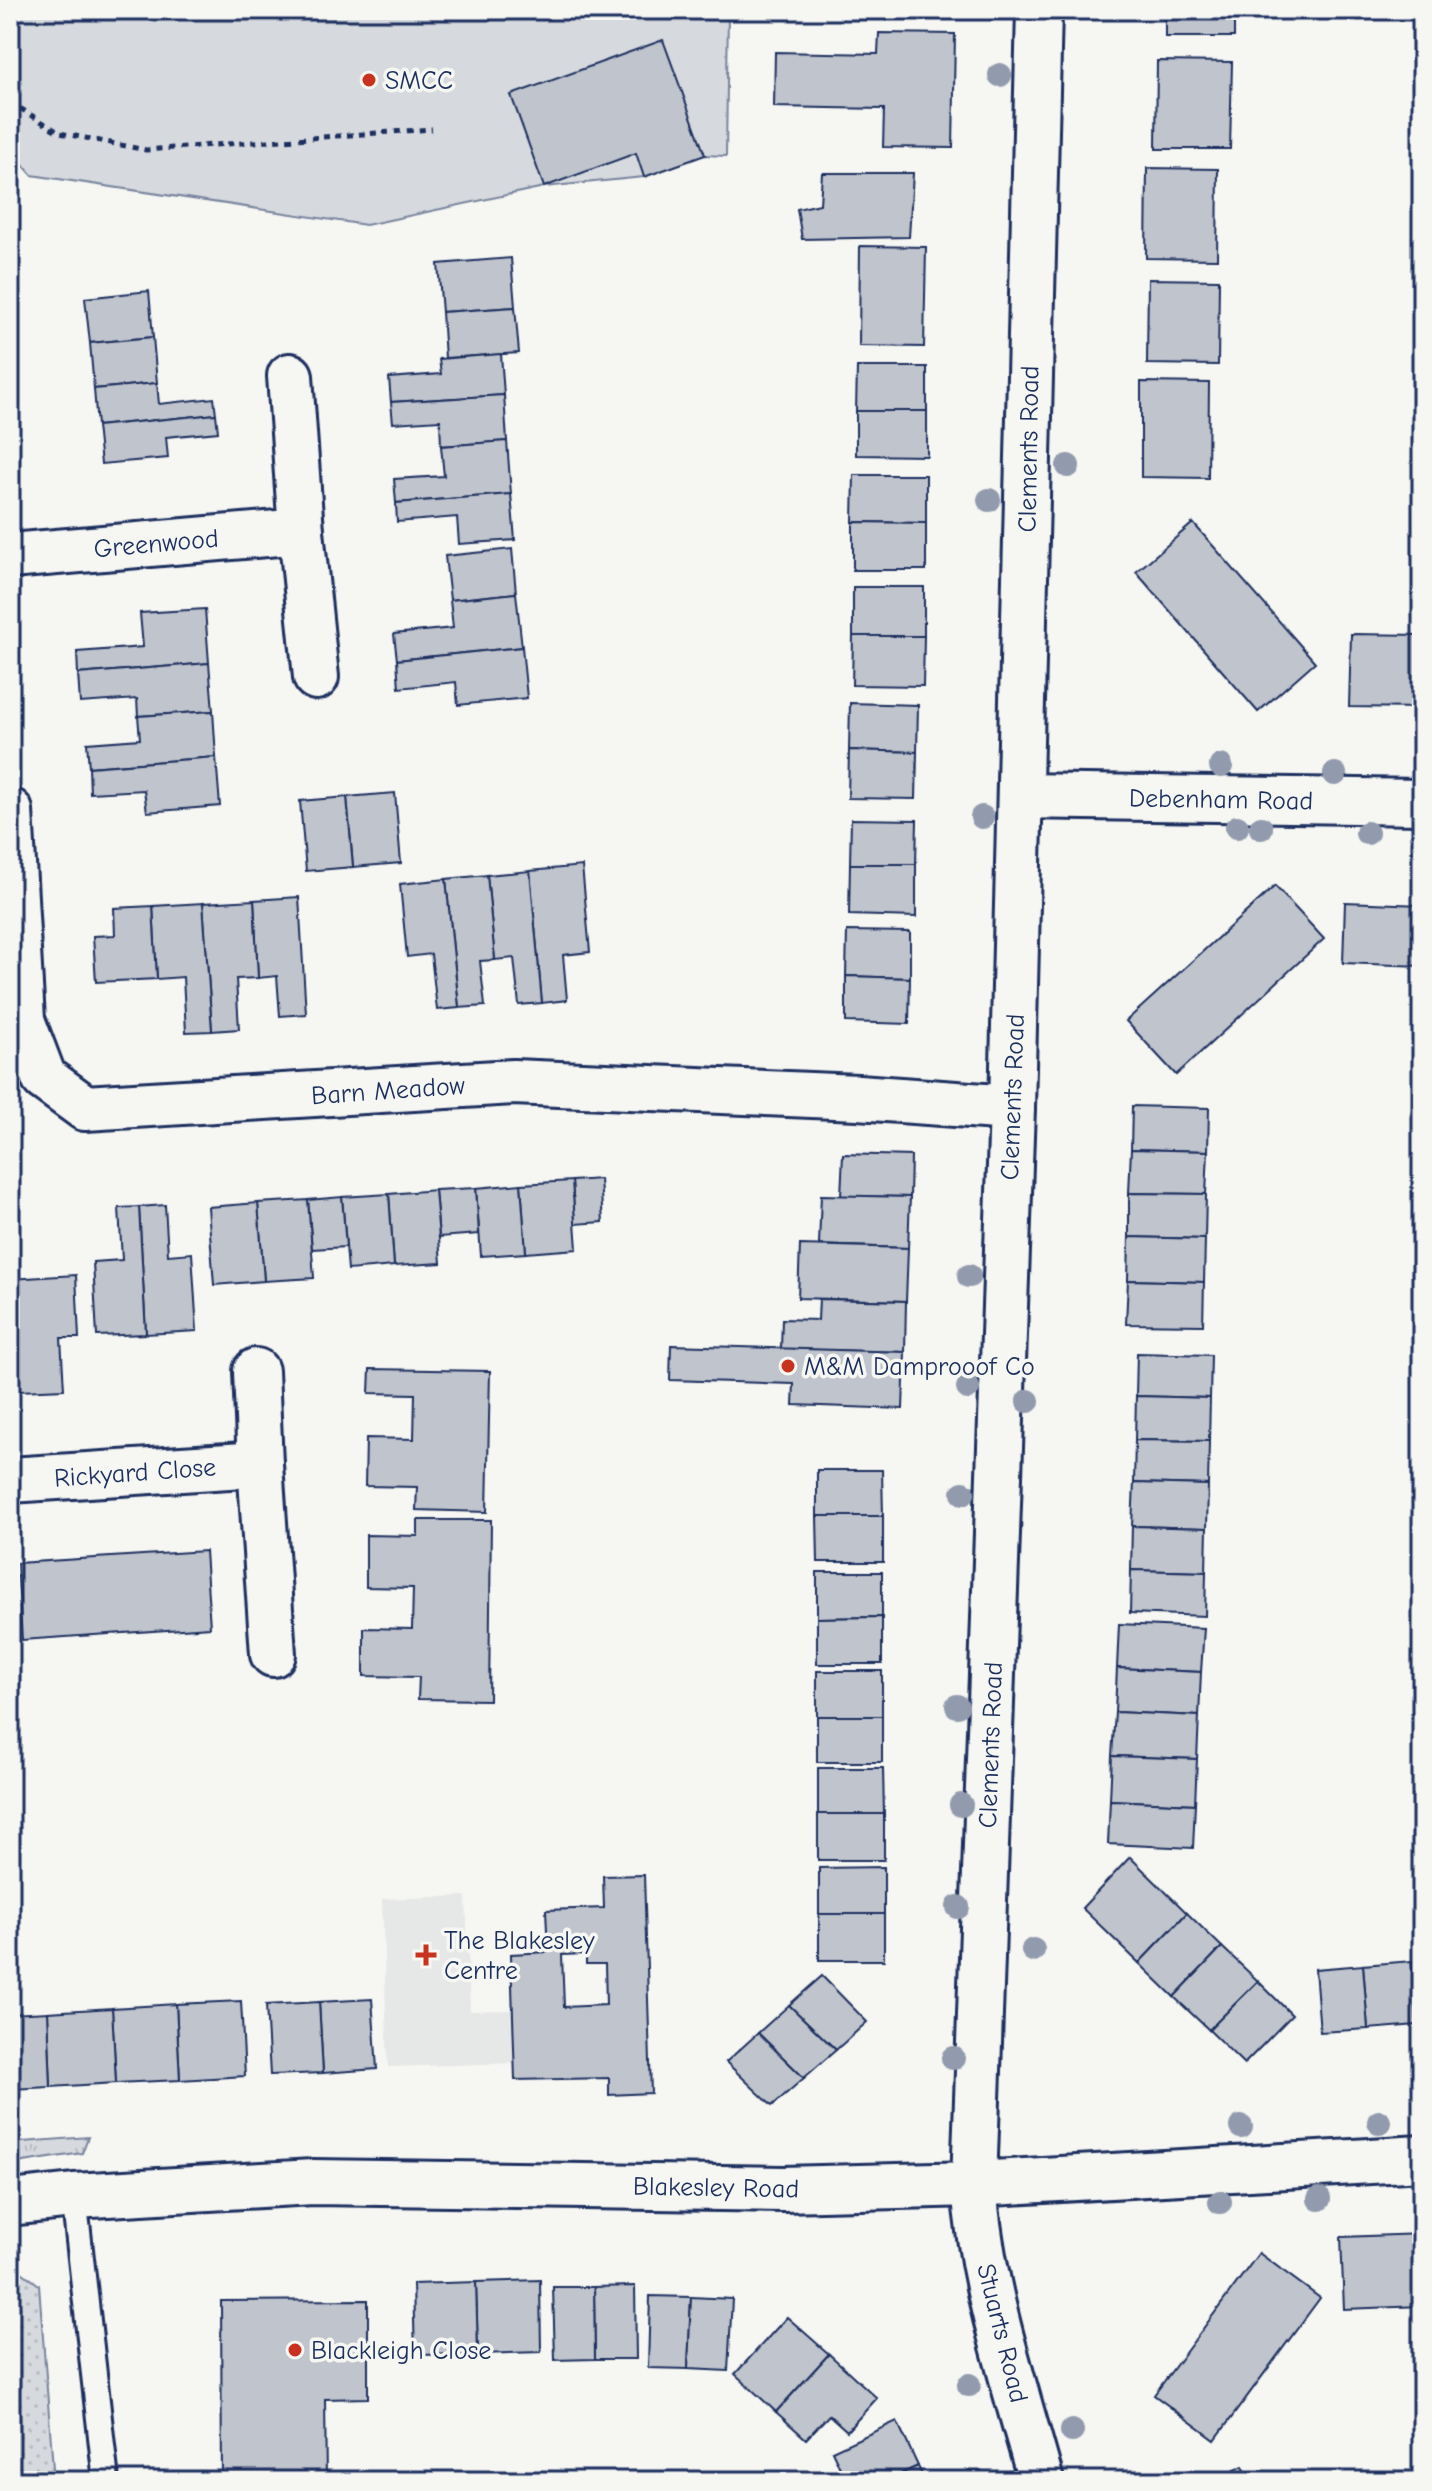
<svg xmlns="http://www.w3.org/2000/svg" width="1432" height="2491" viewBox="0 0 1432 2491" font-family="'Comic Neue',sans-serif">
	<defs>
		<pattern id="grass-tufts" width="24" height="20" patternUnits="userSpaceOnUse" patternTransform="scale(2)"><rect width="24" height="20" fill="#d6d9dd"/><path d="M3 7l-1-3M5 7V3M7 7l1-3M15 17l-1-3M17 17v-4M19 17l1-3" fill="none" stroke="#b7bbc0"/></pattern>
		<pattern id="park-dots" width="8" height="8" patternUnits="userSpaceOnUse" patternTransform="scale(2)"><rect width="8" height="8" fill="#d6d9dd"/><path d="M2 2h.1M6 6h.1" fill="none" stroke="#b7bbc0" stroke-width="1.8" stroke-linecap="round"/></pattern>
	</defs>
	<rect width="100%" height="100%" fill="#f6f6f2"/>
	<filter id="ink" filterUnits="userSpaceOnUse"><feTurbulence type="fractalNoise" baseFrequency=".0125" numOctaves="2"/><feDisplacementMap in="SourceGraphic" scale="16" xChannelSelector="R" yChannelSelector="G"/><feConvolveMatrix kernelMatrix="1 2 1 2 8 2 1 2 1" color-interpolation-filters="sRGB"/></filter>
	<g filter="url(#ink)">
		<polygon fill="#e6e7e7" points="466,1896 470,2011 513,2010 515,2063 388,2067 382,1899"/>
		<polygon fill="url(#grass-tufts)" stroke="#78849e" stroke-width="2" points="88,2137 82,2153 10,2164 10,2143"/>
		<polygon fill="url(#park-dots)" stroke="#78849e" stroke-width="2" points="10,2263 39,2285 54,2481 10,2481"/>
		<polygon fill="#d6d9dd" stroke="#78849e" stroke-width="2" points="10,10 728,10 726,156 705,155 644,177 544,187 366,225 32,175 10,150"/>
		<g fill="#c0c4cd" stroke="#1b2f5e" stroke-width="2" fill-rule="evenodd">
			<rect x="1165" y="10" width="69" height="27"/>
			<polygon points="879,33 955,34 953,148 883,147 884,109 774,107 775,52 878,54"/>
			<polygon points="663,40 705,155 644,177 636,153 544,187 511,95"/>
			<polygon points="1157,61 1232,62 1230,149 1156,149"/>
			<polygon points="1147,168 1218,169 1217,259 1146,258"/>
			<polygon points="822,173 913,173 909,237 802,239 797,209 820,204"/>
			<polygon points="860,246 926,247 924,347 859,346"/>
			<polygon points="511,258 515,307 442,312 438,264"/>
			<polygon points="1148,279 1219,280 1218,365 1147,364"/>
			<polygon points="149,291 153,337 90,343 85,298"/>
			<polygon points="515,307 519,353 445,358 442,312"/>
			<polygon points="153,337 157,383 94,389 90,343"/>
			<polygon points="10,349 14,415 10,415"/>
			<polygon points="501,354 504,395 391,402 389,378 441,374 439,359"/>
			<polygon points="857,367 927,367 927,411 856,411"/>
			<polygon points="1141,382 1209,383 1208,478 1141,477"/>
			<polygon points="157,383 159,404 214,398 216,414 97,426 94,389"/>
			<polygon points="504,395 507,441 441,446 440,420 393,423 391,402"/>
			<polygon points="856,411 927,411 927,456 856,455"/>
			<polygon points="216,414 218,432 166,437 168,458 101,464 97,426"/>
			<polygon points="507,441 511,494 396,503 394,479 444,476 441,446"/>
			<polygon points="854,475 926,475 926,523 853,522"/>
			<polygon points="511,494 515,540 459,544 457,517 397,522 396,503"/>
			<polygon points="853,522 926,523 926,570 853,570"/>
			<polygon points="1193,523 1315,662 1258,712 1136,572"/>
			<polygon points="512,549 516,593 450,600 445,556"/>
			<rect x="853" y="587" width="71" height="49"/>
			<polygon points="516,593 522,647 397,660 394,634 453,628 450,600"/>
			<polygon points="205,609 209,663 78,674 77,652 143,647 140,613"/>
			<polygon points="1351,634 1422,635 1422,708 1349,707"/>
			<polygon points="853,636 924,636 923,686 852,685"/>
			<polygon points="522,647 527,698 458,705 456,682 399,688 397,660"/>
			<polygon points="209,663 213,711 138,716 137,699 80,703 78,674"/>
			<polygon points="850,703 918,705 917,752 849,750"/>
			<polygon points="213,711 216,757 89,767 87,743 140,739 138,716"/>
			<polygon points="849,750 917,752 916,799 848,798"/>
			<polygon points="216,757 220,806 147,812 144,790 90,793 89,767"/>
			<polygon points="395,793 401,863 353,867 347,797"/>
			<polygon points="347,797 353,867 306,871 300,801"/>
			<polygon points="851,819 917,820 916,864 850,864"/>
			<polygon points="850,864 916,864 916,917 849,915"/>
			<polygon points="582,866 590,952 563,955 567,1000 542,1003 530,871"/>
			<polygon points="530,871 542,1003 519,1005 514,958 495,960 487,875"/>
			<polygon points="487,875 495,960 480,961 485,1006 459,1008 446,879"/>
			<polygon points="446,879 459,1008 437,1010 431,954 407,957 400,884"/>
			<polygon points="1275,886 1324,939 1176,1075 1126,1021"/>
			<polygon points="299,897 306,1014 280,1016 277,976 258,978 254,900"/>
			<polygon points="254,900 258,978 236,979 239,1029 212,1031 203,903"/>
			<polygon points="1345,902 1422,905 1422,966 1343,963"/>
			<polygon points="203,903 212,1031 186,1032 183,977 157,979 153,906"/>
			<polygon points="153,906 157,979 96,982 93,936 115,935 114,908"/>
			<polygon points="847,931 910,932 910,978 846,976"/>
			<polygon points="846,976 910,978 909,1024 846,1022"/>
			<polygon points="1132,1106 1209,1108 1208,1151 1131,1149"/>
			<polygon points="1131,1149 1208,1151 1206,1194 1129,1193"/>
			<polygon points="843,1154 911,1156 910,1197 841,1196"/>
			<polygon points="600,1179 603,1222 575,1224 572,1181"/>
			<polygon points="572,1181 577,1249 526,1253 521,1184"/>
			<polygon points="521,1184 526,1253 481,1256 476,1188"/>
			<polygon points="476,1188 479,1234 439,1237 435,1190"/>
			<polygon points="435,1190 441,1263 394,1266 389,1194"/>
			<polygon points="1129,1193 1206,1194 1205,1239 1129,1237"/>
			<polygon points="389,1194 394,1266 348,1270 342,1197"/>
			<polygon points="821,1195 910,1197 908,1248 819,1245"/>
			<polygon points="342,1197 346,1247 312,1249 308,1200"/>
			<polygon points="308,1200 314,1278 264,1281 258,1203"/>
			<polygon points="258,1203 264,1281 214,1285 208,1207"/>
			<polygon points="165,1205 168,1255 192,1253 197,1331 146,1334 139,1207"/>
			<polygon points="139,1207 146,1334 97,1336 93,1262 122,1260 119,1208"/>
			<polygon points="1129,1237 1205,1239 1204,1282 1128,1280"/>
			<polygon points="800,1245 908,1248 906,1301 798,1298"/>
			<polygon points="76,1275 79,1338 61,1338 64,1389 19,1391 16,1344 10,1345 10,1279"/>
			<polygon points="1128,1280 1204,1282 1203,1325 1126,1324"/>
			<polygon points="819,1299 906,1301 905,1352 781,1349 782,1319 818,1320"/>
			<polygon points="671,1345 905,1352 903,1409 793,1405 794,1384 670,1380"/>
			<polygon points="1137,1353 1211,1355 1210,1398 1136,1396"/>
			<polygon points="370,1369 490,1371 487,1512 416,1510 417,1487 365,1486 366,1438 414,1439 415,1394 369,1393"/>
			<polygon points="1136,1396 1210,1398 1209,1441 1135,1440"/>
			<polygon points="1135,1440 1209,1441 1208,1485 1134,1483"/>
			<polygon points="817,1470 882,1470 883,1516 817,1516"/>
			<polygon points="1134,1483 1208,1485 1207,1528 1132,1526"/>
			<polygon points="817,1516 883,1516 883,1562 818,1562"/>
			<polygon points="418,1520 491,1520 489,1700 418,1699 419,1677 364,1676 364,1628 412,1629 413,1588 366,1587 366,1535 418,1536"/>
			<polygon points="1132,1526 1207,1528 1206,1572 1131,1570"/>
			<polygon points="205,1551 210,1627 22,1640 17,1563"/>
			<polygon points="1131,1570 1206,1572 1205,1616 1130,1613"/>
			<polygon points="817,1572 882,1572 882,1617 817,1618"/>
			<polygon points="882,1617 882,1664 817,1664 817,1618"/>
			<polygon points="1119,1624 1204,1628 1201,1672 1117,1668"/>
			<polygon points="1117,1668 1201,1672 1199,1716 1115,1712"/>
			<rect x="817" y="1671" width="65" height="45"/>
			<polygon points="1115,1712 1199,1716 1197,1759 1112,1756"/>
			<rect x="817" y="1716" width="65" height="46"/>
			<polygon points="1112,1756 1197,1759 1195,1804 1110,1800"/>
			<polygon points="818,1768 883,1768 884,1814 818,1814"/>
			<polygon points="1110,1800 1195,1804 1193,1848 1108,1844"/>
			<rect x="818" y="1814" width="66" height="46"/>
			<polygon points="1130,1857 1187,1913 1139,1963 1082,1908"/>
			<polygon points="884,1867 884,1914 819,1914 819,1868"/>
			<path d="M 644,1875 L 651,2093 L 609,2095 L 609,2078 L 515,2080 L 511,1954 L 548,1952 L 546,1910 L 604,1908 L 603,1876 ZM 586,1954 L 586,1964 L 605,1964 L 606,2005 L 564,2007 L 562,1955 Z"/>
			<polygon points="1187,1913 1222,1947 1174,1997 1139,1963"/>
			<rect x="819" y="1914" width="65" height="46"/>
			<polygon points="1222,1947 1258,1981 1209,2030 1174,1997"/>
			<polygon points="1412,1961 1417,2025 1368,2029 1363,1965"/>
			<polygon points="1363,1965 1368,2029 1320,2032 1315,1969"/>
			<polygon points="822,1976 867,2022 836,2050 789,2005"/>
			<polygon points="1258,1981 1292,2015 1244,2064 1209,2030"/>
			<polygon points="372,1999 377,2069 323,2073 319,2002"/>
			<polygon points="241,2001 245,2076 180,2080 176,2004"/>
			<polygon points="319,2002 323,2073 270,2075 266,2005"/>
			<polygon points="176,2004 180,2080 116,2083 112,2008"/>
			<polygon points="789,2005 836,2050 804,2078 758,2033"/>
			<polygon points="112,2008 116,2083 51,2087 48,2012"/>
			<polygon points="48,2012 51,2087 10,2089 10,2014"/>
			<polygon points="758,2033 804,2078 772,2106 726,2062"/>
			<polygon points="1422,2234 1422,2306 1344,2309 1341,2237"/>
			<polygon points="1259,2253 1320,2298 1215,2440 1154,2395"/>
			<polygon points="540,2280 541,2352 478,2354 476,2282"/>
			<polygon points="476,2282 478,2354 415,2355 413,2284"/>
			<polygon points="635,2286 636,2359 595,2359 594,2287"/>
			<polygon points="553,2287 594,2287 595,2359 555,2360"/>
			<polygon points="650,2296 691,2297 688,2369 648,2368"/>
			<polygon points="691,2297 732,2299 728,2371 688,2369"/>
			<polygon points="368,2300 368,2398 325,2399 326,2481 222,2481 221,2301"/>
			<polygon points="787,2317 829,2354 776,2412 735,2374"/>
			<polygon points="829,2354 877,2398 847,2431 829,2415 806,2439 776,2412"/>
			<polygon points="897,2421 918,2466 886,2481 846,2481 832,2451"/>
			<polygon points="918,2466 925,2481 886,2481"/>
			<polygon points="1243,2466 1250,2481 1213,2481"/>
		</g>
		<g fill="none" stroke-linecap="round" stroke-linejoin="round">
			<g stroke="#1b2f5e" stroke-width="30">
				<polyline id="lane" points="74,2196 106,2481"/>
			</g>
			<g stroke="#1b2f5e" stroke-width="50">
				<g id="street">
					<path d="M 1039,10 L 1012,1108 L 974,2184 C 981,2286 1014,2383 1041,2481"/>
					<polyline points="301,531 316,677"/>
					<polyline points="10,556 301,531 290,376"/>
					<polyline points="1020,796 1422,802"/>
					<polyline points="10,811 22,1020 44,1078 85,1108 513,1082 858,1097 1012,1108"/>
					<polyline points="256,1371 260,1464"/>
					<polyline points="10,1480 260,1464 273,1654"/>
					<polyline points="10,2203 74,2196 313,2182 783,2189 974,2184 1422,2158"/>
				</g>
			</g>
			<polyline stroke="#1b2f5e" stroke-width="5" stroke-dasharray="6 6" stroke-linecap="butt" points="10,102 60,133 146,150 432,129"/>
			<use href="#lane" stroke="#f6f6f2" stroke-width="24"/>
			<use href="#street" stroke="#f6f6f2" stroke-width="44"/>
		</g>
		<g fill="#929bae">
			<circle cx="1000" cy="75" r="12"/>
			<circle cx="1068" cy="466" r="12"/>
			<circle cx="989" cy="500" r="12"/>
			<circle cx="1221" cy="766" r="12"/>
			<circle cx="1335" cy="774" r="12"/>
			<circle cx="982" cy="817" r="12"/>
			<circle cx="1237" cy="827" r="12"/>
			<circle cx="1261" cy="828" r="12"/>
			<circle cx="1367" cy="833" r="12"/>
			<circle cx="969" cy="1276" r="12"/>
			<circle cx="968" cy="1388" r="12"/>
			<circle cx="1028" cy="1401" r="12"/>
			<circle cx="963" cy="1493" r="12"/>
			<circle cx="957" cy="1706" r="12"/>
			<circle cx="961" cy="1805" r="12"/>
			<circle cx="958" cy="1907" r="12"/>
			<circle cx="1033" cy="1950" r="12"/>
			<circle cx="953" cy="2058" r="12"/>
			<circle cx="1379" cy="2122" r="12"/>
			<circle cx="1241" cy="2127" r="12"/>
			<circle cx="1319" cy="2199" r="12"/>
			<circle cx="1220" cy="2202" r="12"/>
			<circle cx="969" cy="2385" r="12"/>
			<circle cx="1072" cy="2431" r="12"/>
		</g>
	</g>
	<g fill="#c8321e" stroke="#f6f6f2" stroke-width="3">
		<circle cx="369" cy="80" r="8"/>
		<circle cx="788" cy="1366" r="8"/>
		<path d="M422 1943h8v8h8v8h-8v8h-8v-8h-8v-8h8z"/>
		<circle cx="295" cy="2350" r="8"/>
	</g>
	<g text-anchor="middle" stroke-width="7" stroke-linejoin="round" paint-order="stroke">
		<g font-size="26" fill="#1b2f5e" stroke="#f6f6f2" text-anchor="start">
			<text x="385" y="89">SMCC</text>
			<text x="804" y="1375">M&amp;M Damprooof Co</text>
			<text x="444" y="1949">The Blakesley<tspan x="444" dy="30">Centre</tspan></text>
			<text x="311" y="2359">Blackleigh Close</text>
		</g>
		<g font-size="26" fill="#1b2f5e" stroke="#f6f6f2">
			<text transform="translate(1028 449) rotate(-89)" y="9">Clements Road</text>
			<text transform="translate(156 543) rotate(-5)" y="9">Greenwood</text>
			<text transform="translate(1221 799) rotate(1)" y="9">Debenham Road</text>
			<text transform="translate(388 1090) rotate(-4)" y="9">Barn Meadow</text>
			<text transform="translate(1012 1097) rotate(-88)" y="9">Clements Road</text>
			<text transform="translate(135 1472) rotate(-4)" y="9">Rickyard Close</text>
			<text transform="translate(990 1745) rotate(-88)" y="9">Clements Road</text>
			<text transform="translate(716 2187) rotate(1)" y="9">Blakesley Road</text>
			<text transform="translate(1003 2333) rotate(76)" y="9">Stuarts Road</text>
		</g>
	</g>
	<rect width="1432" height="2491" fill="none" stroke="#f6f6f2" stroke-width="40"/>
	<rect x="20" y="20" width="1392" height="2451" fill="none" stroke="#1b2f5e" stroke-width="3" filter="url(#ink)"/>
</svg>
